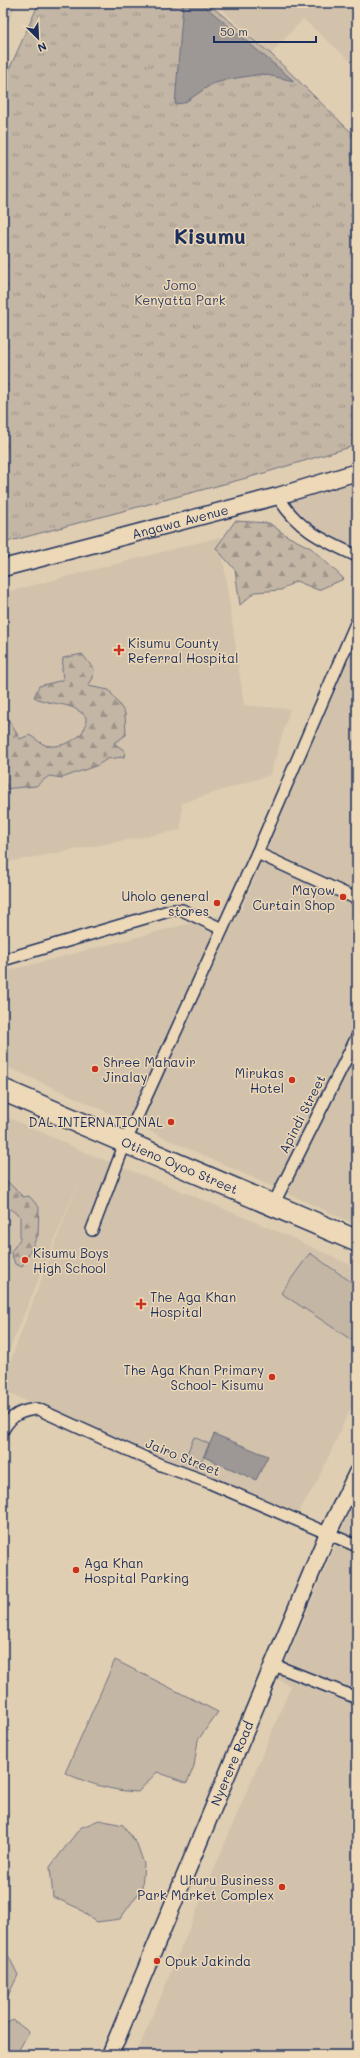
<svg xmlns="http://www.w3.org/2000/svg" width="360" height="2058" viewBox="0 0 360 2058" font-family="Mali,sans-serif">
	<defs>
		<pattern id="forest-firs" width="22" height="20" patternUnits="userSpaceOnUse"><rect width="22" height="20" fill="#c3b6a5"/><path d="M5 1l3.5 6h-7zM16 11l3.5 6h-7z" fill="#9e948a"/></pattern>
		<pattern id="park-tufts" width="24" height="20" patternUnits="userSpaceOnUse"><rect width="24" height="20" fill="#c3b6a5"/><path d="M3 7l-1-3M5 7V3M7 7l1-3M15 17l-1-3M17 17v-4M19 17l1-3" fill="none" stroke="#9e948a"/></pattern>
	</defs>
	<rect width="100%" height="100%" fill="#e0ceb2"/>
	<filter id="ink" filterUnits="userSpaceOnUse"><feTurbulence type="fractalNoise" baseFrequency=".025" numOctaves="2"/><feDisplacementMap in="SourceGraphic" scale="8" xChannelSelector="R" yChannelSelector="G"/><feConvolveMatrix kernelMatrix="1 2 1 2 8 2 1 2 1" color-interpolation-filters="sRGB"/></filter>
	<g filter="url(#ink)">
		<g fill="#d2c2ac">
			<polygon points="3,3 17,3 3,33"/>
			<polygon points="215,3 357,3 357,67 303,19 271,54"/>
			<polygon points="357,471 357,565 285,499"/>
			<polygon points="220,537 244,705 290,709 270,775 182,803 181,830 3,863 3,593"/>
			<polygon points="357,636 357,1225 3,1065 3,972 241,910"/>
			<polygon points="3,1115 89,1154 165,1184 288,1236 357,1268 357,1394 317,1482 297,1514 3,1391 3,1380 79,1180 3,1366"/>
			<polygon points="357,1494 357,2055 136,2055 291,1686 278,1679"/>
		</g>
		<g fill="#c3b6a5" stroke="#6f7282">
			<polygon points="310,1253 357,1286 356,1343 281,1293"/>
			<polygon points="194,1437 209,1444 199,1467 184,1461"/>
			<path d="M 115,1660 L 218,1712 L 198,1740 L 194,1766 L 187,1783 L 157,1772 L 138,1792 C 112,1791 90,1784 65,1773 Z"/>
			<polygon points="99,1820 123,1825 137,1844 144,1864 142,1888 120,1919 97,1922 78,1908 53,1897 50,1867 80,1828"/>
			<polygon points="3,1945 18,1975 3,2006"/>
			<polygon points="13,2020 29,2032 16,2055 3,2054 3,2025"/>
		</g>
		<g fill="url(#forest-firs)" stroke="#6f7282">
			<polygon points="235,521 269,523 287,536 311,548 344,579 318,590 296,581 281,590 255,592 240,605 235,570 216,548"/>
			<path d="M 82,654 L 94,669 L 93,678 L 88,686 L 109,690 L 125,713 L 126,735 L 114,743 L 125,751 L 124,757 L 107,759 L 98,765 L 62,778 L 49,776 L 36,786 L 3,789 L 3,715 L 5,714 L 20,739 L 29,735 C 35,738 40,743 45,745 C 57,749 79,741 84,729 C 86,726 86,720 86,717 C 70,700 53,707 34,697 L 39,686 L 63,680 L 62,669 L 63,658 Z"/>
			<polygon points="3,1181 9,1183 23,1197 29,1196 39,1207 38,1235 22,1267 15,1264 11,1252 20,1239 20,1216 3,1204"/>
		</g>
		<polygon fill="url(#park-tufts)" stroke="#6f7282" points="39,3 207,3 271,54 357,138 357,445 254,476 3,543 3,83"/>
		<g fill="#9d9795" stroke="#696d7f">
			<polygon points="183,3 201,3 294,81 262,74 230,79 212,84 184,103 175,104"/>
			<polygon points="214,1434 268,1456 256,1480 204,1457"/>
		</g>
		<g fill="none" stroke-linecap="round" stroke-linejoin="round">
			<g stroke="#1b2f5e" stroke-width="14">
				<g id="street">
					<path d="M 278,496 C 296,529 325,541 357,556"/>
					<polyline points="257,853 357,899"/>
					<polyline points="3,960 172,910 182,910 222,929"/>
					<polyline points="273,1205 357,1037"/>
					<polyline points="92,1230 125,1143 257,853 357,621"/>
					<path d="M 3,1430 C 11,1415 22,1410 38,1409 L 161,1465 L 208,1482 L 357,1546"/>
					<polyline points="274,1665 357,1698"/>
				</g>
			</g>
			<g stroke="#1b2f5e" stroke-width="19">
				<g id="secondary">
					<path id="s1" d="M 3,568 L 278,496 L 357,472"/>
					<path id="s2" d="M 110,2055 L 328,1533 L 357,1473"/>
				</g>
			</g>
			<g stroke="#1b2f5e" stroke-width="24">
				<g id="highway">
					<path id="s3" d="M 3,1090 L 357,1241"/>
				</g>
			</g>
			<use href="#street" stroke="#edd8b7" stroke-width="11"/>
			<use href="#secondary" stroke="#edd8b7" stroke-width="16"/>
			<use href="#highway" stroke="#edd8b7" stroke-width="21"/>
		</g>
	</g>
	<g fill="#c8321e" stroke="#edd8b7" stroke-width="1.5">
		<path d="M117 644h4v4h4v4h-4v4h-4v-4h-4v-4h4z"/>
		<circle cx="343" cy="897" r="4"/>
		<circle cx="217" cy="903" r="4"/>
		<circle cx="95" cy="1069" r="4"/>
		<circle cx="292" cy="1080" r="4"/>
		<circle cx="171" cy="1122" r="4"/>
		<circle cx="25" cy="1260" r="4"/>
		<path d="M139 1298h4v4h4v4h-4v4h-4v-4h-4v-4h4z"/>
		<circle cx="272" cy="1377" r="4"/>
		<circle cx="76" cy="1570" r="4"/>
		<circle cx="282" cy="1887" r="4"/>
		<circle cx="157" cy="1961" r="4"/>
	</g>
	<g text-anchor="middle" stroke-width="3" stroke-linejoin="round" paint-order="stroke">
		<g font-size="13" fill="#344369" stroke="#edd8b7">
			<text x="180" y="290">Jomo<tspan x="180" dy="15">Kenyatta Park</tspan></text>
		</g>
		<g font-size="13" fill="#1b2f5e" stroke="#edd8b7">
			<text dy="5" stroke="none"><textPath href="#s1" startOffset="183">Angawa Avenue</textPath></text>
			<text transform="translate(302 1114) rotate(-63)" y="5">Apindi Street</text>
			<text dy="5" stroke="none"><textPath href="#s3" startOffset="192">Otieno Oyoo Street</textPath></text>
			<text transform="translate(183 1457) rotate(22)" y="5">Jairo Street</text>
			<text dy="5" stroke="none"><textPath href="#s2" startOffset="316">Nyerere Road</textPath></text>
		</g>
		<g font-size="13" fill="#1b2f5e" stroke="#edd8b7" text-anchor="start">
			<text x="128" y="648">Kisumu County<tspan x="128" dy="15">Referral Hospital</tspan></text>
			<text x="335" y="895" text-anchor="end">Mayow<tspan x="335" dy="15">Curtain Shop</tspan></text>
			<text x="209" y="901" text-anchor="end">Uholo general<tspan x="209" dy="15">stores</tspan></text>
			<text x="103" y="1067">Shree Mahavir<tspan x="103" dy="15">Jinalay</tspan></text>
			<text x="284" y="1078" text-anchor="end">Mirukas<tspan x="284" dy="15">Hotel</tspan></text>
			<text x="163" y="1127" text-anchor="end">DAL INTERNATIONAL</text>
			<text x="33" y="1258">Kisumu Boys<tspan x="33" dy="15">High School</tspan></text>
			<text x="150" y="1302">The Aga Khan<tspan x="150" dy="15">Hospital</tspan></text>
			<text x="264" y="1375" text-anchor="end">The Aga Khan Primary<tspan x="264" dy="15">School- Kisumu</tspan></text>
			<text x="84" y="1568">Aga Khan<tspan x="84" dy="15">Hospital Parking</tspan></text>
			<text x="274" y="1885" text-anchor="end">Uhuru Business<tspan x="274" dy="15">Park Market Complex</tspan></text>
			<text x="165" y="1966">Opuk Jakinda</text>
		</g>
		<g font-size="21" font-weight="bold" fill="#1b2f5e" stroke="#edd8b7">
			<text x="210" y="244">Kisumu</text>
		</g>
	</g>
	<rect width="360" height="2058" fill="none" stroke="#edd8b7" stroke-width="16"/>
	<rect x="8" y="8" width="344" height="2042" fill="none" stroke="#1b2f5e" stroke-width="1.5" filter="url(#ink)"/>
	<g transform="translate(38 38) rotate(156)" stroke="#edd8b7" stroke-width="3" paint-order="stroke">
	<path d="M0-3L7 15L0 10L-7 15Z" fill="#1b2f5e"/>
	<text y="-6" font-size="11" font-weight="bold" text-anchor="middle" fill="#1b2f5e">N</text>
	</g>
	<path d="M214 36v6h102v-6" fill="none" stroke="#1b2f5e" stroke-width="2"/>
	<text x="220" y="36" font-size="12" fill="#1b2f5e" stroke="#edd8b7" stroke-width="3" paint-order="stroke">50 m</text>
</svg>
